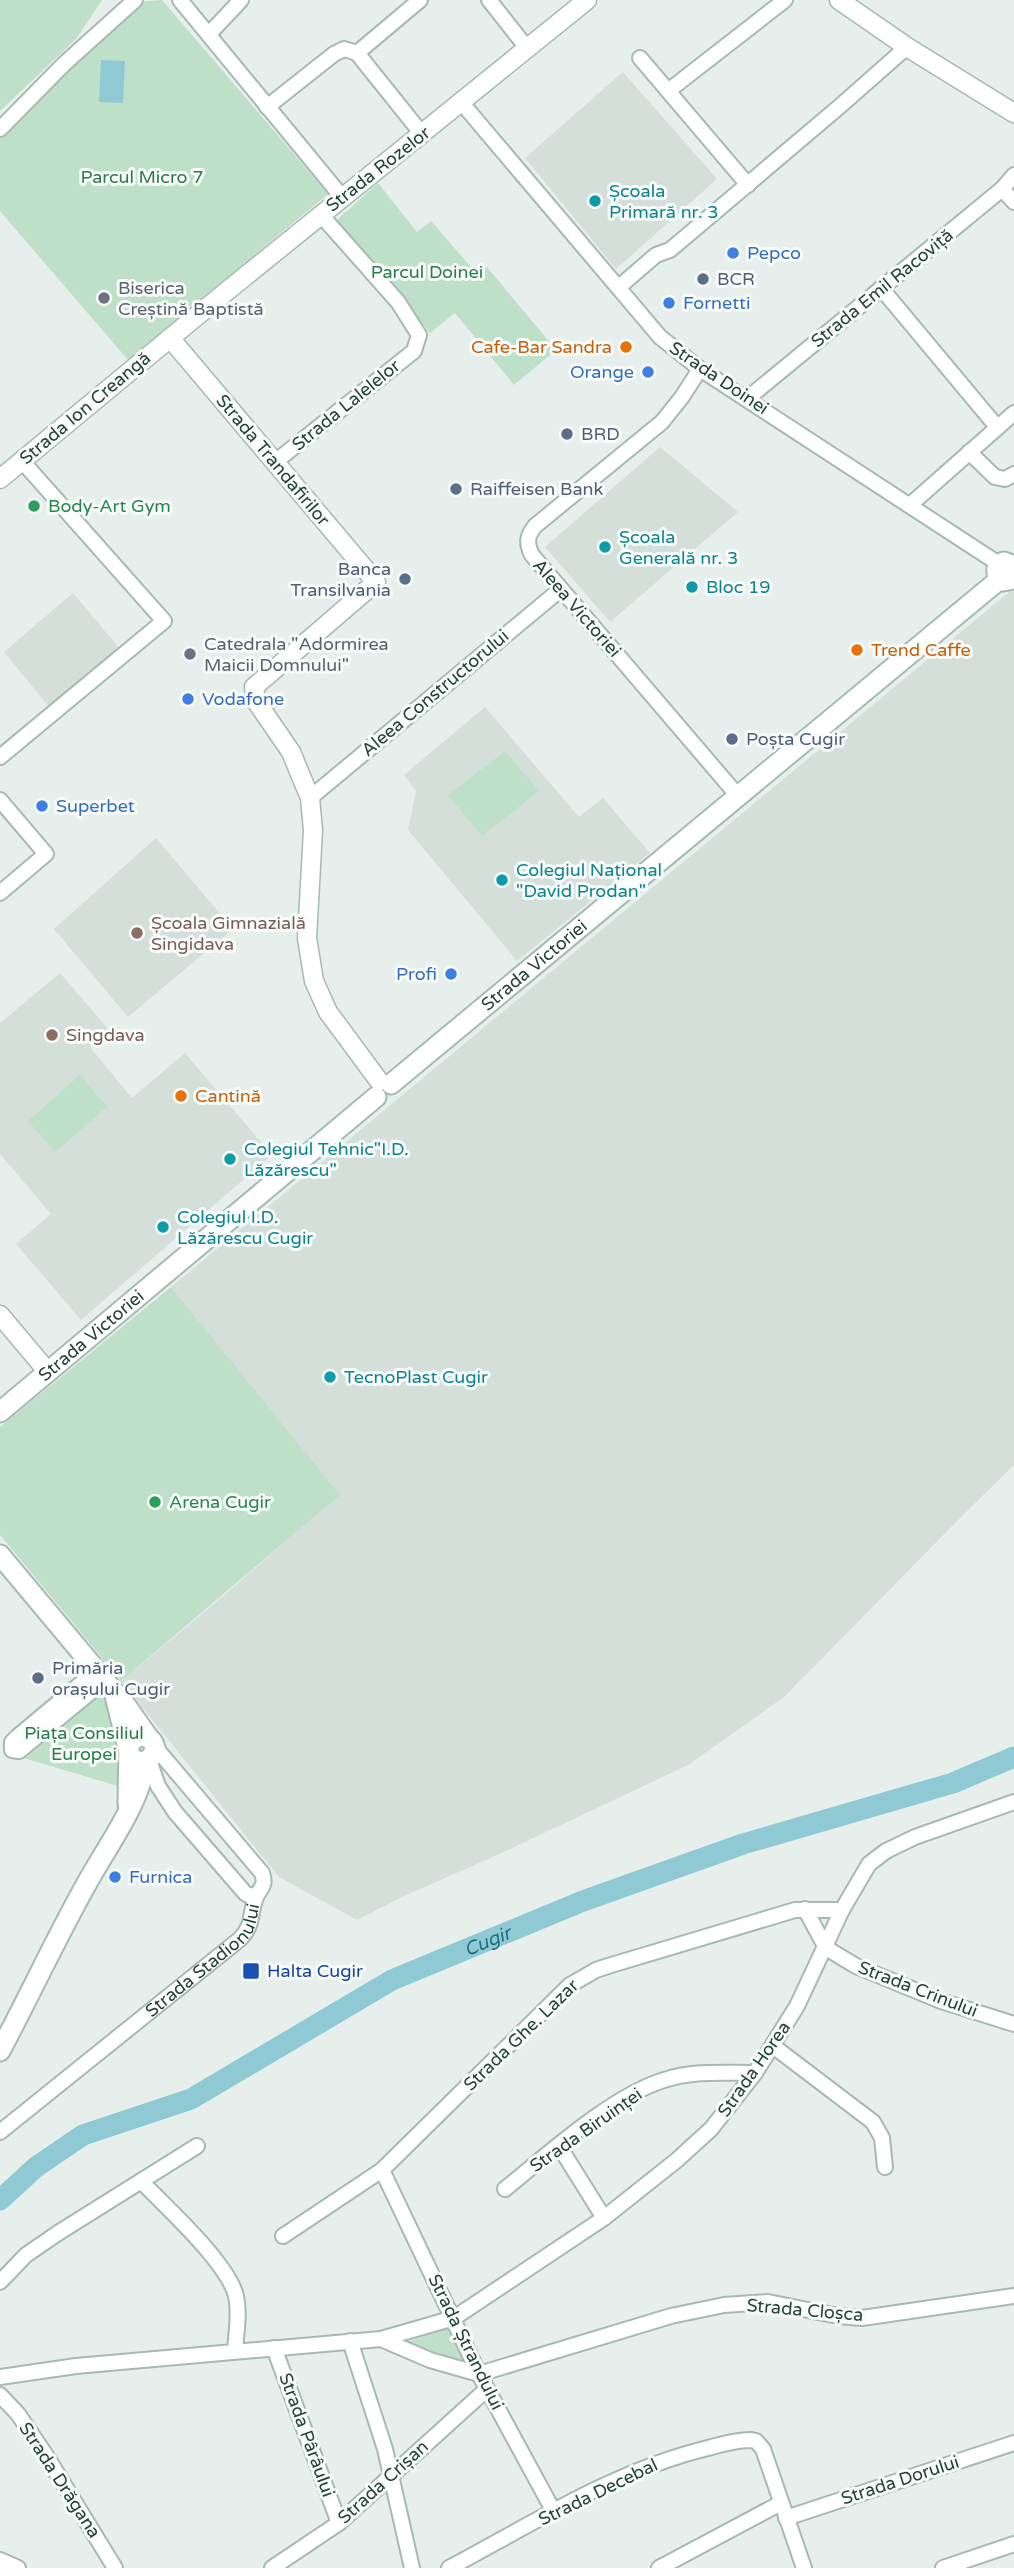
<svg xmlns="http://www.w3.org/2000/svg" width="1014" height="2568" viewBox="0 0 1014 2568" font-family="'Varela Round',sans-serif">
	<rect width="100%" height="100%" fill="#e6efeb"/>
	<g fill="#d4dfda">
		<polygon points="623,72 717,179 616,269 525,158"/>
		<polygon points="660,447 738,512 610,622 545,547"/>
		<polygon points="1014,588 1014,1465 964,1514 784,1697 688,1765 506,1851 402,1897 357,1920 279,1877 121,1681 214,1604 339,1495 171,1287"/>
		<polygon points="73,593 119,648 50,708 4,652"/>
		<polygon points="485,707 579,817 603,798 650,853 517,961 408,830 416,791 404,775"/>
		<polygon points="156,838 233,929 128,1017 54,929"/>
		<polygon points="60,973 109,1030 90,1047 132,1098 185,1053 272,1155 81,1320 16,1244 51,1214 0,1154 0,1023"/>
	</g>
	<g fill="#bfe0c8">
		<polygon points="0,0 102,0 76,39 0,111"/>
		<polygon points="162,0 328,194 128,360 0,211 0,133 137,2"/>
		<polygon points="378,183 417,232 431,221 478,275 487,267 556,350 514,385 455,313 430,333 337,220"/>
		<polygon points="505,751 539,791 482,836 448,795"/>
		<polygon points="80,1075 107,1107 55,1152 28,1121"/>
		<polygon points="171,1287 340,1495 121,1681 0,1535 0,1427"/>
		<path d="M 100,1689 C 113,1720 120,1752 118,1786 L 20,1757 Z"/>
		<polygon points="450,2328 463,2360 403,2343"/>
	</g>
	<polygon fill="#8ec9d4" points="101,60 125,61 123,103 99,102"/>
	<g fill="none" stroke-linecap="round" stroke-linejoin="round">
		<path stroke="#8ec9d4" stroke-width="21" id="s1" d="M 0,2200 L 36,2167 L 83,2135 L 191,2099 L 392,1980 L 583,1901 L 743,1844 L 953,1783 L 1014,1757"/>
		<g stroke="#a8b8b2" stroke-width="18">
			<g id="minor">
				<polyline points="180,0 342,197"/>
				<polyline points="489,0 527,48"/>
				<polyline points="209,34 241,0"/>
				<polyline points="357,53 422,134"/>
				<polyline points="640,58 748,185"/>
				<polyline points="668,91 785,0"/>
				<polyline points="461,102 660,337 700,369 999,564"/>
				<polyline points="267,107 334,54 344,49 357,53 420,0"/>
				<polyline points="0,129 64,64 135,0"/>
				<polyline points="1002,189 1014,202"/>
				<polyline points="619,287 656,255 670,250 839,107 907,47"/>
				<polyline points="881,288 997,427"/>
				<path d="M 700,369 L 682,397 L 662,422 L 535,526 C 527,536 526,543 532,555 L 738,796"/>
				<polyline points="748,398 1002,189 1014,175"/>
				<polyline points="969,452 995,477 1005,479 1014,474"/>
				<polyline points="275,462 414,351 419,335 398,302 321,215"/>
				<polyline points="910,505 1014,413"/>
				<polyline points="0,757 164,621 22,461"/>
				<polyline points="310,798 561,589"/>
				<polyline points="0,800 46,854 0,893"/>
				<polyline points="96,1671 17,1737 12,1742 12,1750 19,1751 24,1747 104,1681"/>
				<polyline points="149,1760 158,1786 175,1812 245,1893 250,1896 257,1894"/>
				<polyline points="805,1909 826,1948 856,1966 941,2001 1014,2024"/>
				<polyline points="773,2046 873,2122 882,2138 885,2167"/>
				<path id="s2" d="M 0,2132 L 240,1939 C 255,1924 249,1911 257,1895 C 262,1886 266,1885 262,1873 L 155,1747"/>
				<polyline points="559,2146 604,2218"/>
				<polyline points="382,2170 479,2374 554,2512"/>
				<path d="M 142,2182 C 167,2208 228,2263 236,2296 C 240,2313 236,2334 235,2351"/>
				<path d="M 505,2189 C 548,2154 612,2096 664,2080 C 693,2070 725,2073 755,2073"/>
				<polyline points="283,2236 382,2170 570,1985 596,1970 608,1966 795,1910 842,1910"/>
				<polyline points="0,2282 26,2255 58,2233 197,2146"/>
				<polyline points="381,2339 430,2360 479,2374 671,2316 724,2305 768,2302 838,2316 862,2318 1014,2296"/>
				<polyline points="350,2341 385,2449 412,2568"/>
				<polyline points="274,2348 339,2523"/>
				<polyline points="0,2377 76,2366 381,2339 454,2318 604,2218 677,2160 711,2129 755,2073 797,2006 842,1910 869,1864 886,1851 915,1837 1014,1802"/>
				<polyline points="0,2395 18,2414 47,2457 115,2568"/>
				<polyline points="786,2518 1014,2443"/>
				<polyline points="0,2560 18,2568"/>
				<polyline points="272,2568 339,2523 487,2389"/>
				<path d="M 449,2568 C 532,2524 616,2470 708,2448 C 722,2444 737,2440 751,2440 L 756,2441 L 763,2449 L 804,2568"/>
				<polyline points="659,2568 781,2503"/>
				<polyline points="943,2568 1014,2544"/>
			</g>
		</g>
		<g stroke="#a8b8b2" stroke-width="21">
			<g id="tertiary">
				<polyline points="839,0 907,47 1014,113"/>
				<polyline points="170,338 376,582 254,687 256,701 291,752 310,798 313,830 307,938 314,981 328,1012 379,1081"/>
				<polyline points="0,479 227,291 587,0"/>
				<polyline points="0,1315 48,1372"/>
			</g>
		</g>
		<g stroke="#a4bbb3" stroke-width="23">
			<g id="secondary">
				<path d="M 1014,566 L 1004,562 C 995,565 994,575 1003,581 L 1009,580 L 1014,577"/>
				<path id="s3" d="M 391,1084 L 1000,579"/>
				<path id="s4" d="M 0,1412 L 376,1097"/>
				<polyline points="0,1555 127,1707 148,1737"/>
				<polyline points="115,1696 128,1748"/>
				<path d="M 128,1804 L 129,1743 L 139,1736 C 149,1736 155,1741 155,1751 L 149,1760 L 138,1762 L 130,1756"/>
				<path d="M 0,2051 C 30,1995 56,1938 87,1883 C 106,1848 141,1802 145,1762"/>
			</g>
		</g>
		<use href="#minor" stroke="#fff" stroke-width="14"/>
		<use href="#tertiary" stroke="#fff" stroke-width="18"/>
		<use href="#secondary" stroke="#fff" stroke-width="19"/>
	</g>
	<g fill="#0f9aa8" stroke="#f7fbf9" stroke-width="2.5">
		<circle cx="595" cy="201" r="7"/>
		<circle cx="605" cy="547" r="7"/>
		<circle cx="692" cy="587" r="7"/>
		<circle cx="502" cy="880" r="7"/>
		<circle cx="230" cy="1159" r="7"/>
		<circle cx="163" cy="1227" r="7"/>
		<circle cx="330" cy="1377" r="7"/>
	</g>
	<g fill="#3f7fe0" stroke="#f7fbf9" stroke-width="2.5">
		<circle cx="733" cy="253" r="7"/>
		<circle cx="669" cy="303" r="7"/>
		<circle cx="648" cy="372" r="7"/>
		<circle cx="188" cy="699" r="7"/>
		<circle cx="42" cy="806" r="7"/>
		<circle cx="451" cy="974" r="7"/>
		<circle cx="115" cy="1877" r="7"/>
	</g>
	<g fill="#5c6f8a" stroke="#f7fbf9" stroke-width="2.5">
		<circle cx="703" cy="279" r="7"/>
		<circle cx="567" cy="434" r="7"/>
		<circle cx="456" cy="489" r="7"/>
		<circle cx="405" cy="579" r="7"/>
		<circle cx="732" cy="739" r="7"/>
		<circle cx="38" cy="1678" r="7"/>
	</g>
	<g fill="#6b7280" stroke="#f7fbf9" stroke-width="2.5">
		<circle cx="104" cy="298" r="7"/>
		<circle cx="190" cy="654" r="7"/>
	</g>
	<g fill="#e8710a" stroke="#f7fbf9" stroke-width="2.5">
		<circle cx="626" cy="347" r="7"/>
		<circle cx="857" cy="650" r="7"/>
		<circle cx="181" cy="1096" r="7"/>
	</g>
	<g fill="#2e9e5b" stroke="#f7fbf9" stroke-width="2.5">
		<circle cx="34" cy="506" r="7"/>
		<circle cx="155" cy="1502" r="7"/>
	</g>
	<g fill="#8d6e63" stroke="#f7fbf9" stroke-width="2.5">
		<circle cx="137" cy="933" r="7"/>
		<circle cx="52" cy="1035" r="7"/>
	</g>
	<rect fill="#1a4fb4" stroke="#f7fbf9" stroke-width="2.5" x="242" y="1962" width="18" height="18" rx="3.5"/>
	<g text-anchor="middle" stroke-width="6" stroke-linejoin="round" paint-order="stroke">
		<g font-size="18" fill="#24423a" stroke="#f7fbf9">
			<text transform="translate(378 169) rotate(-38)" y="6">Strada Rozelor</text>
			<text transform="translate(882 288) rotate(-39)" y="6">Strada Emil Racoviță</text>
			<text transform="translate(719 378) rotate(34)" y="6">Strada Doinei</text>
			<text transform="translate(346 405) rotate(-39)" y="6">Strada Lalelelor</text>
			<text transform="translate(85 408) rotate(-40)" y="6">Strada Ion Creangă</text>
			<text transform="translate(273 460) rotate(50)" y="6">Strada Trandafirilor</text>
			<text transform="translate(577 608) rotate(49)" y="6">Aleea Victoriei</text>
			<text transform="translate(435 693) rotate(-40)" y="6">Aleea Constructorului</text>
			<text dy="6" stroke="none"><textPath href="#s3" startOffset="186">Strada Victoriei</textPath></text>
			<text dy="6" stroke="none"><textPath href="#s4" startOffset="119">Strada Victoriei</textPath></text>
			<text dy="6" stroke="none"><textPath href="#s2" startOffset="268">Strada Stadionului</textPath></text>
			<text transform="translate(918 1989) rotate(21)" y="6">Strada Crinului</text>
			<text transform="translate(521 2035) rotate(-44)" y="6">Strada Ghe. Lazar</text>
			<text transform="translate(754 2069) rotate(-55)" y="6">Strada Horea</text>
			<text transform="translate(586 2130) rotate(-35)" y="6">Strada Biruinței</text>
			<text transform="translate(805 2310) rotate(5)" y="6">Strada Cloșca</text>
			<text transform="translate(466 2342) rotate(64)" y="6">Strada Ștrandului</text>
			<text transform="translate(307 2435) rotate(70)" y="6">Strada Pârâului</text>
			<text transform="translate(60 2480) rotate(57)" y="6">Strada Drăgana</text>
			<text transform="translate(900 2480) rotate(-18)" y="6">Strada Dorului</text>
			<text transform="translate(383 2482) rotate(-42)" y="6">Strada Crișan</text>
			<text transform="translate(598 2492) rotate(-26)" y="6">Strada Decebal</text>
		</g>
		<g font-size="18" fill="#2d7a4b" stroke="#f7fbf9">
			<text x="142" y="183">Parcul Micro 7</text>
			<text x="427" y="278">Parcul Doinei</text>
			<text x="84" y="1739">Piața Consiliul<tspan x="84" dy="21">Europei</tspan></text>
		</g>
		<g font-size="18" fill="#0d838f" stroke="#f7fbf9" text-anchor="start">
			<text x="609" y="197">Școala<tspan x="609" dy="21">Primară nr. 3</tspan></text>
			<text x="619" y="543">Școala<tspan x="619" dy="21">Generală nr. 3</tspan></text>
			<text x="706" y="593">Bloc 19</text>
			<text x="516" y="876">Colegiul Național<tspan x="516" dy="21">"David Prodan"</tspan></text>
			<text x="244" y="1155">Colegiul Tehnic"I.D.<tspan x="244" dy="21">Lăzărescu"</tspan></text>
			<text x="177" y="1223">Colegiul I.D.<tspan x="177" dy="21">Lăzărescu Cugir</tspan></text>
			<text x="344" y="1383">TecnoPlast Cugir</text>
		</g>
		<g font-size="18" fill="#366cbe" stroke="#f7fbf9" text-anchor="start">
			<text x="747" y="259">Pepco</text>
			<text x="683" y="309">Fornetti</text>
			<text x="634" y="378" text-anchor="end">Orange</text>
			<text x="202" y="705">Vodafone</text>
			<text x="56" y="812">Superbet</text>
			<text x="437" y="980" text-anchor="end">Profi</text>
			<text x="129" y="1883">Furnica</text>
		</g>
		<g font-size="18" fill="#4e5e75" stroke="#f7fbf9" text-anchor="start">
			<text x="717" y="285">BCR</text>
			<text x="581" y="440">BRD</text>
			<text x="470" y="495">Raiffeisen Bank</text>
			<text x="391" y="575" text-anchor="end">Banca<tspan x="391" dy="21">Transilvania</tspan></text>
			<text x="746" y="745">Poșta Cugir</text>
			<text x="52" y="1674">Primăria<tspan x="52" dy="21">orașului Cugir</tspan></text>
		</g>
		<g font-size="18" fill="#5b616d" stroke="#f7fbf9" text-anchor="start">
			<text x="118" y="294">Biserica<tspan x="118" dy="21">Creștină Baptistă</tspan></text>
			<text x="204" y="650">Catedrala "Adormirea<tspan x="204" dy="21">Maicii Domnului"</tspan></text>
		</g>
		<g font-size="18" fill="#c56008" stroke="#f7fbf9" text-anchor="start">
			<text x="612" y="353" text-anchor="end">Cafe-Bar Sandra</text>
			<text x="871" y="656">Trend Caffe</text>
			<text x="195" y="1102">Cantină</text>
		</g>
		<g font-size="18" fill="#27864d" stroke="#f7fbf9" text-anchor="start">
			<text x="48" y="512">Body-Art Gym</text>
			<text x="169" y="1508">Arena Cugir</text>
		</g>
		<g font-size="18" fill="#785e54" stroke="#f7fbf9" text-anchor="start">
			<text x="151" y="929">Școala Gimnazială<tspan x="151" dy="21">Singidava</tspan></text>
			<text x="66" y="1041">Singdava</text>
		</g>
		<g font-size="18" fill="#164399" stroke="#f7fbf9" text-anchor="start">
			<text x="267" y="1977">Halta Cugir</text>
		</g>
		<g font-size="19" font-style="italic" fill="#1c6f80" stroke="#f7fbf9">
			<text dy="7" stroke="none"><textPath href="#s1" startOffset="556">Cugir</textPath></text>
		</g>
	</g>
</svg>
